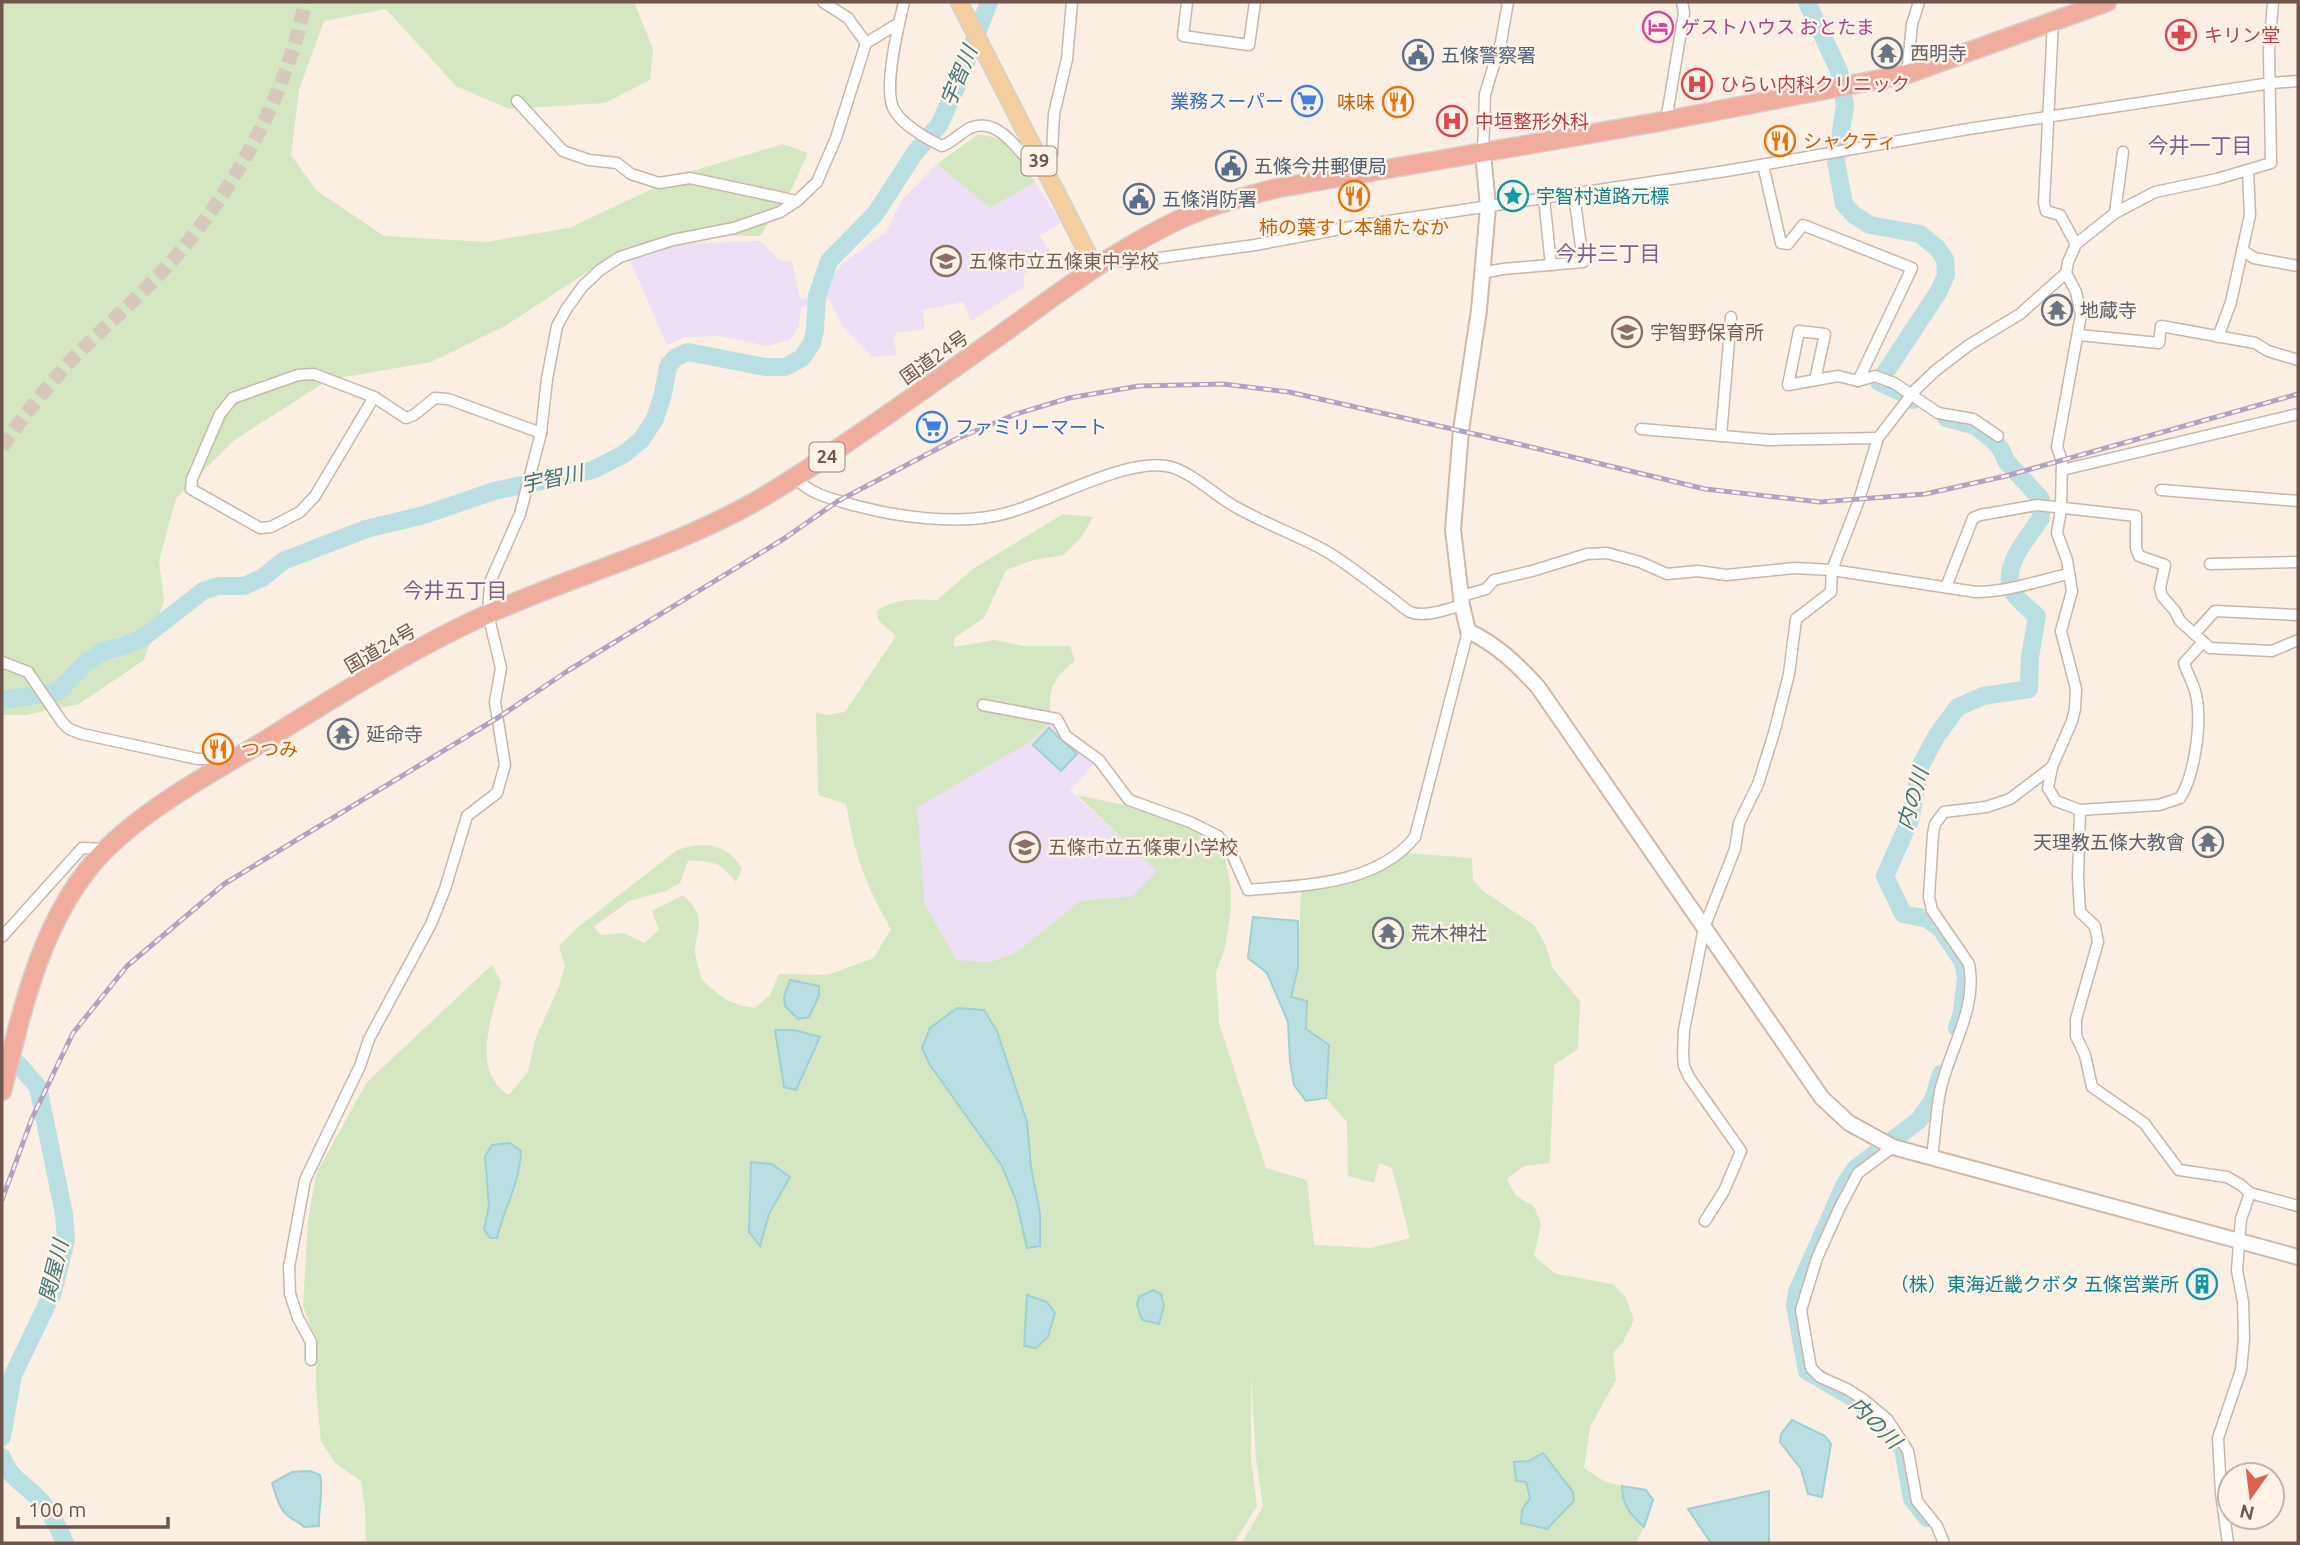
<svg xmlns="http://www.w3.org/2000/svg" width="2300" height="1545" viewBox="0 0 2300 1545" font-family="Ubuntu,'Noto Sans JP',sans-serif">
	<rect width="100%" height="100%" fill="#faefe2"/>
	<g fill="#ecdff6">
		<polygon points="937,164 990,208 1035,182 1061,223 1040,236 1053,256 1024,274 1024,287 971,321 963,302 923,310 925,329 896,333 893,338 897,355 872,357 842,325 829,299 801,307 799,326 789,340 768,346 721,336 685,337 667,345 629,258 677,244 760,241 779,260 792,262 800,299 827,293 834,275 842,264 886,232 902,200"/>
		<polygon points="1050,723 1095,763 1070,790 1156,871 1133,896 1080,901 1017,952 991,962 957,960 925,905 916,807 1025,745"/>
	</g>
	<g fill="#d4e6c2">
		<polygon points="2,2 634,2 653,49 650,80 605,103 509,109 456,86 386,9 324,21 299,89 291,155 316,190 384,236 486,242 569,228 686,173 783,144 808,153 791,190 760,236 679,235 624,248 505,326 431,362 328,380 233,441 176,498 159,561 164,601 144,660 79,704 26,715 2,715"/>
		<path d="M 977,135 C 1011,135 1017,158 1035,182 L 990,208 L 937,164 Z"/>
		<path d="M 1063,514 L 1093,517 L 1081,538 L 1064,555 L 1033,560 L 1006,570 L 984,618 L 954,638 L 954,647 L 994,640 L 1024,646 L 1070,646 L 1075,661 C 1049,681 1049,691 1050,723 L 1025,745 L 917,807 L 925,905 L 957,960 L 991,962 L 1017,952 L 1080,901 L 1133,896 L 1156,871 L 1077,795 L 1120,804 L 1186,826 L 1216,845 L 1224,854 L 1231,887 L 1231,907 L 1225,949 L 1216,972 L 1219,1023 L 1266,1168 L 1307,1180 L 1314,1245 L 1370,1248 L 1410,1238 L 1392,1168 L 1379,1163 L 1374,1183 L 1348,1176 L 1347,1122 L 1326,1098 L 1329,1045 L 1306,1029 L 1291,997 L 1298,968 L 1301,890 L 1354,881 L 1389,866 L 1406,853 L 1472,858 L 1473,880 L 1483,891 L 1534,925 L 1545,944 L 1553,969 L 1580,1001 L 1578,1049 L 1554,1065 L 1550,1163 L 1524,1166 L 1507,1179 L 1516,1196 L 1534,1206 L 1541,1224 L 1534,1256 L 1556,1274 L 1613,1284 L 1626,1298 L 1634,1320 L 1623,1342 L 1613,1353 L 1616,1380 L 1590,1427 L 1584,1468 L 1604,1481 L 1622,1486 C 1623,1505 1630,1514 1644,1527 L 1636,1543 L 1242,1543 L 1263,1506 L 1256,1459 L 1251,1375 L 1251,1460 L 1257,1506 L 1234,1543 L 366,1543 L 365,1509 L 361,1481 L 335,1463 L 321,1441 L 316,1389 L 316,1342 L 303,1305 L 308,1221 L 316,1174 L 367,1082 L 492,965 L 501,982 C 492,1016 470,1072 509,1095 L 528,1072 L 536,1037 L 559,987 L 565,966 L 559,946 L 577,928 L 677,850 C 703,841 728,843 742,869 L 736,882 C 721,863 713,860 688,861 L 680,883 L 666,891 L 629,901 L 593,927 L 601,935 L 624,933 L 644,943 L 659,930 L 652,911 L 683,895 C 708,920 697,923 695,952 C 695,960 700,970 701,979 C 720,996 729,1005 755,1008 L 770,995 L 779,974 L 827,975 L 874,958 L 891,929 C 865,884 855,855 846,804 L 818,795 L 816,712 L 827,715 L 845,712 L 896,636 L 878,620 L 877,611 C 895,598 915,599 937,600 L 973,569 Z"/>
	</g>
	<g fill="#b9dfe2" stroke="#a0cfd2" stroke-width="2">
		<polygon points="1049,728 1077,754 1061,771 1033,745"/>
		<polygon points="1253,917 1298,921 1298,968 1291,997 1307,1001 1306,1029 1329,1045 1326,1098 1306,1101 1294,1085 1290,1061 1288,1022 1267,973 1248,958"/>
		<polygon points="790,980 819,986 819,996 809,1017 798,1019 785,1006 784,997"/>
		<polygon points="957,1008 984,1010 997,1031 1027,1122 1031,1167 1040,1213 1040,1246 1027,1248 1016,1200 1002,1166 930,1065 922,1048 930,1028"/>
		<polygon points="775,1030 794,1030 820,1037 796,1090 784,1087"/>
		<path d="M 510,1143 L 521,1151 C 520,1182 504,1209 497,1238 L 490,1238 L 484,1229 L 489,1206 L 485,1157 L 492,1145 Z"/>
		<polygon points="751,1162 772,1164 790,1177 769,1214 760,1246 749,1232"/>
		<polygon points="1153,1290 1161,1294 1164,1306 1159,1324 1142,1320 1137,1305 1139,1297"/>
		<polygon points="1027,1295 1047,1302 1055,1313 1048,1337 1036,1348 1024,1346"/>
		<polygon points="1792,1420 1825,1436 1831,1444 1822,1497 1808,1494 1801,1469 1780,1442 1781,1434"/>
		<polygon points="1543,1453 1573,1492 1574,1501 1547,1529 1521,1523 1522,1510 1530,1498 1526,1482 1516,1481 1514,1462 1529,1461"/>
		<path d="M 310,1471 L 320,1475 C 324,1492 318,1509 319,1526 L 304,1527 C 298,1520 290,1520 284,1512 C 278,1505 275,1492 272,1483 L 292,1472 Z"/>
		<path d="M 1622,1486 L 1646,1490 L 1653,1500 L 1644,1527 C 1630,1514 1622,1505 1622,1486 Z"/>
		<polygon points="1769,1491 1769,1543 1711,1543 1688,1509"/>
	</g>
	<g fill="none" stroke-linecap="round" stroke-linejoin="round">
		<g stroke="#b9dfe2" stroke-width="18">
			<polyline points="1807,2 1839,71 1845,106 1836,162 1844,204 1854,215 1870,225 1920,234 1937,248 1945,259 1946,275 1939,291 1879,382 1901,392 1913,400"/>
			<path d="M 1946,418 L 1976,426 L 1995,442 L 2002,451 L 2006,461 L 2041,499 L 2041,518 C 2028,538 2000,567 2013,592 C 2018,601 2029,609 2037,616 L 2030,657 L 2029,689 L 1983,696 L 1958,707 L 1937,735 L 1921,765 L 1910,820 L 1885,876 L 1903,914 L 1928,919 L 1941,929 L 1963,962 L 1966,977 L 1962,1012 L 1957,1028"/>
			<polyline points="2,700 58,692 85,664 103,651 124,646 144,637 203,591 218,586 244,586 262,578 283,561 366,529 424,515 494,491 593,470 624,454 641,440 655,419 663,394 668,366 676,357 688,352 765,367 785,367 802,358 812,343 815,330 817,296 829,261 876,213 914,154 939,125 956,88 989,2"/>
			<polyline points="2,1437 13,1375 53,1292 66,1240 64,1214 38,1087 18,1064"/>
			<path d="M 2,1457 C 8,1477 25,1484 39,1499 C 50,1510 59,1529 65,1543"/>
			<polyline points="1927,1518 1912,1499 1903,1449 1860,1402 1807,1371 1795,1306 1797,1292 1844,1186 1855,1169 1919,1120 1933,1100 1941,1074"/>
		</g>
		<path stroke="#d7c8bc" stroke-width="14" stroke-dasharray="14 7" stroke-linecap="butt" d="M 2,447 C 21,419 42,393 64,368 C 93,337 126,309 155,279 C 225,207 286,101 305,2"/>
		<g stroke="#c9b6aa" stroke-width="13">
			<g id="street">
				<polyline points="823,2 848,18 866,43"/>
				<path d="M 904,2 C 898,27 885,81 892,105 C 897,122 927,139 942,146 C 953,142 960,133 970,128 C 996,117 1014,145 1029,161 L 1039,161"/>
				<polyline points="1187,2 1183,36 1249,45 1255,2"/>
				<polyline points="2273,2 2269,51 2271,163 2217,179 2155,192 2115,213 2076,244 2068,262 2066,273 2076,292 2081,315 2057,447 2062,461 2061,509 2057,533 2067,560 2072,591 2061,631 2076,689 2075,709 2072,721 2052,767 2048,788 2056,801 2080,810 2078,877 2080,912 2095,926 2098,942 2076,1019 2076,1036 2085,1055 2092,1087 2144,1123 2179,1170 2227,1177 2241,1185 2250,1193 2298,1206"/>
				<polyline points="2053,22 2044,203 2046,211 2060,215 2076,244"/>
				<polyline points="1907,74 1912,24 1919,2"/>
				<polyline points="517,101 563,151 589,160 617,163 631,174 659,183 690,178 797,201"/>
				<polyline points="1666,121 1684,13 1682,2"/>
				<polyline points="1483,153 1485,94 1501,42 1508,2"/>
				<polyline points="1763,165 1781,243 1788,244 1803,225 1912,268 1858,381"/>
				<polyline points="1043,170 1052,154 1054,114 1067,59 1072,2"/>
				<polyline points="1544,198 1551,265"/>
				<polyline points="2115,213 2123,152"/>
				<polyline points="2242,250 2254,258 2298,266"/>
				<polyline points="1110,258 1119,261 1137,261 1255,245 1362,225 1726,171 1968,129 2271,83 2298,81"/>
				<polyline points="1482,273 1503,269 1583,262 1574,194"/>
				<polyline points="2079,335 2159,343 2161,326 2255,343 2268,351 2298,360"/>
				<polyline points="2218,337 2231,302 2250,215 2248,171"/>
				<polygon points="314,374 374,397 315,496 300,512 271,527 260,528 191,489 192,479 220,414 233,398 298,375"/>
				<polyline points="1815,380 1825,334 1799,331 1788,385 1838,376 1858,381 1875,376 1894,383 1938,413 1973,419 1998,436"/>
				<polyline points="374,397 406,418 414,415 435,398 448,399 541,433"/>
				<polyline points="1641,429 1769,440 1878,438"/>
				<polyline points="1721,436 1731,317"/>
				<polyline points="2062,470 2298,414"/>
				<path d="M 796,478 C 810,495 836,500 857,506 C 898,517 952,524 994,516 C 1041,508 1126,455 1171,467 C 1194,474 1213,494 1234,506 C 1263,523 1295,534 1324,550 C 1347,563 1368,581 1389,596 C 1396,601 1403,608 1410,612 C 1424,618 1448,609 1462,605"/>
				<polyline points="2161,490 2298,501"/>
				<polyline points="2210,564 2298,562"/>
				<polyline points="1946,587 1973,518 1980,515 2037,505 2136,516 2136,548 2139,556 2165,565 2160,588 2162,596 2175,611 2180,621 2210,648 2272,651 2298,640"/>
				<path d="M 1462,596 L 1486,589 L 1494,580 L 1532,571 L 1587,554 L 1607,553 L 1640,562 L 1667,574 L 1698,571 L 1726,575 L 1795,568 L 1832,570 L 1976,592 C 2007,592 2038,581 2068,574"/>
				<polyline points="2194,634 2215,611 2298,615"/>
				<polyline points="2,662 28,672 62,722 69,729 82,734 198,759 231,759"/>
				<path d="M 983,705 L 1057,719 L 1066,736 L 1099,760 L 1129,800 L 1190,822 L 1218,836 L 1231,852 L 1248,890 C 1305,885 1376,885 1415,837 L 1468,631"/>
				<path d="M 2080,810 L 2159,805 L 2180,798 C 2195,775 2202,722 2196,695 C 2194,683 2187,674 2184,663 L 2203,642"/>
				<polyline points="2,937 82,848 105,849"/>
				<polyline points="1893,1147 1858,1173 1840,1207 1817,1258 1801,1310 1811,1368 1820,1377 1847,1389 1863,1399 1887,1419 1908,1451 1917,1501 1937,1526 1944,1543"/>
				<path d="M 1932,1157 C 1935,1135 1936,1113 1940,1092 C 1949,1049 1978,1009 1969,964 L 1932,910 L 1929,897 L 1933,834 L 1935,824 L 1944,812 L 1986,807 L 2010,799 L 2052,767"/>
				<polyline points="1705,1221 1724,1191 1741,1151 1689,1077 1684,1066 1683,1054 1684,1030 1704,928 1735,849 1739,823 1758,784 1774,733 1789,674 1796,619 1831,592 1832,570 1859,500 1878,438 1915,390 1935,371 1969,345 2020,314 2066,273"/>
				<polyline points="311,1360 311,1342 298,1318 290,1294 289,1267 305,1180 360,1066 369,1039 431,924 445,889 467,816 497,793 505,765 495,702 501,668 488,614 490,582 520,514 541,433 547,379 557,326 567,308 583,286 600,270 620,257 673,240 734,228 780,212 797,201 817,182 836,138 866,43 899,23"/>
				<polyline points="2228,1543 2221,1493 2218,1438 2241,1370 2244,1339 2243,1302 2237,1270 2241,1219 2250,1193"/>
			</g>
		</g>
		<g stroke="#cfb7aa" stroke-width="18">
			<path id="secondary" d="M 1483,153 L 1488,207 L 1479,310 L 1461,430 L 1453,530 L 1462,605 L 1468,631 C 1496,644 1517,664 1538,687 L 1822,1098 L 1849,1123 L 1893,1147 L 2298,1257"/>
		</g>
		<g stroke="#d7cfcd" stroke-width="19">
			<polyline id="primary" points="959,2 1095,268"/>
		</g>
		<g stroke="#d7cfcd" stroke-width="21">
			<path id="highway" d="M 2,1091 C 24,1002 45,900 119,837 C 161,800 213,772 261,743 C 335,697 409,650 488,614 C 574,575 668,550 751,504 C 796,479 837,449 880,420 C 924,389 969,358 1013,326 C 1068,286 1123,245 1185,217 C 1214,204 1246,196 1278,188 L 1658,122 L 1907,74 L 2107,2"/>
		</g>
		<use href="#street" stroke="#fff" stroke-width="10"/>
		<use href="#secondary" stroke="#fff" stroke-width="14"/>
		<use href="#primary" stroke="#f4ce9f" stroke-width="16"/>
		<use href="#highway" stroke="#f0ac9d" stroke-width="18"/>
		<g stroke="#b1a2c2" stroke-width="5">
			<polyline id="rail" points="2,1200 32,1118 73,1033 127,966 224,884 499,717 569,670 785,538 838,501 956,439 1016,414 1069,398 1139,386 1223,384 1289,392 1514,443 1705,489 1820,502 1925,494 2006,476 2298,394"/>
		</g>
		<use href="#rail" stroke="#fdf3e8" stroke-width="2.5" stroke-dasharray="8" stroke-linecap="butt"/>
	</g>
	<defs>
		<g id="hotel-ring" transform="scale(1.575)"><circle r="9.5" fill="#fdf3e8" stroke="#d1479c" stroke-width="1.5"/><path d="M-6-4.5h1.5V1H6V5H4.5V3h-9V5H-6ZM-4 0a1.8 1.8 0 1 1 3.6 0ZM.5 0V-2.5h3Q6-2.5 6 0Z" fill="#d1479c"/></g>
		<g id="pharmacy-ring" transform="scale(1.575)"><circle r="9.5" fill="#fdf3e8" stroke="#e0444e" stroke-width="1.5"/><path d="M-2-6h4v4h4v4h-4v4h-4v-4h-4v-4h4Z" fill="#e0444e"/></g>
		<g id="temple-ring" transform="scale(1.575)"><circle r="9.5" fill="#fdf3e8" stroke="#6b7280" stroke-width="1.5"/><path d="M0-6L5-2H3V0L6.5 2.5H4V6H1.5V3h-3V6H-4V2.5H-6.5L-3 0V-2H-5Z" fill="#6b7280"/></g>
		<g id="civic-ring" transform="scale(1.575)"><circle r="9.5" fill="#fdf3e8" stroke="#5c6f8a" stroke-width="1.5"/><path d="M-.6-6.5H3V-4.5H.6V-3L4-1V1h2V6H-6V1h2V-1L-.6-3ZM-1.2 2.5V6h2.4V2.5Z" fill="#5c6f8a"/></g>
		<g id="hospital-ring" transform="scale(1.575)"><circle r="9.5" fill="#fdf3e8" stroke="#e0444e" stroke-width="1.5"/><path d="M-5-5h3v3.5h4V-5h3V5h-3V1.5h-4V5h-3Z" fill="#e0444e"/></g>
		<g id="supermarket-ring" transform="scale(1.575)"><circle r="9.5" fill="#fdf3e8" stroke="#3f7fe0" stroke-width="1.5"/><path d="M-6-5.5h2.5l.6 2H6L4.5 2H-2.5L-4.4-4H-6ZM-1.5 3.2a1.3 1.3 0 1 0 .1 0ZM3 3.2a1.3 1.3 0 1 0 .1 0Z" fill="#3f7fe0"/></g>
		<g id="restaurant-ring" transform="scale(1.575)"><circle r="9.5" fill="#fdf3e8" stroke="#e8710a" stroke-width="1.5"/><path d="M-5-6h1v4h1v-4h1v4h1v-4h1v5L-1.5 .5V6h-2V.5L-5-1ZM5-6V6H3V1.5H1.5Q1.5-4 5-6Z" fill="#e8710a"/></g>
		<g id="sight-ring" transform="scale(1.575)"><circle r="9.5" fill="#fdf3e8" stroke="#0f9aa8" stroke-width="1.5"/><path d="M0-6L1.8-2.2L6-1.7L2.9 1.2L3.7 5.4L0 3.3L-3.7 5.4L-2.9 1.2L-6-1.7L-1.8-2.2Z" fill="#0f9aa8"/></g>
		<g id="school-ring" transform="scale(1.575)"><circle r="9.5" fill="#fdf3e8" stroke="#8d6e63" stroke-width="1.5"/><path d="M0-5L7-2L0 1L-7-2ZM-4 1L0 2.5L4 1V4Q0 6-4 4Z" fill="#8d6e63"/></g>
		<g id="building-ring" transform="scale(1.575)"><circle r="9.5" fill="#fdf3e8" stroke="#0f9aa8" stroke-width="1.5"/><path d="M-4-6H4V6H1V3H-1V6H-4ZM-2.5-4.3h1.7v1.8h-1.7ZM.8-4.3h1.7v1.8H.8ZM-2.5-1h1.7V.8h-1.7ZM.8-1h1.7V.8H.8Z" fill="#0f9aa8"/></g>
	</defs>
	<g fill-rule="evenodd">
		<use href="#hotel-ring" x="1658" y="27"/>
		<use href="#pharmacy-ring" x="2181" y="35"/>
		<use href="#temple-ring" x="1887" y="53"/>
		<use href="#civic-ring" x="1418" y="55"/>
		<use href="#hospital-ring" x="1697" y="84"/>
		<use href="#supermarket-ring" x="1307" y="101"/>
		<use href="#restaurant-ring" x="1398" y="102"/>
		<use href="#hospital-ring" x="1452" y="121"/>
		<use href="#restaurant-ring" x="1780" y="141"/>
		<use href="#civic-ring" x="1231" y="166"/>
		<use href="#restaurant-ring" x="1354" y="196"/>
		<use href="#sight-ring" x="1513" y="196"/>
		<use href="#civic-ring" x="1139" y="199"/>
		<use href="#school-ring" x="946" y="261"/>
		<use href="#temple-ring" x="2057" y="310"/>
		<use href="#school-ring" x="1627" y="332"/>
		<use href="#supermarket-ring" x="932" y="427"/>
		<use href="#temple-ring" x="343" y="734"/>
		<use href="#restaurant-ring" x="218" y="749"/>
		<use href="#temple-ring" x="2208" y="842"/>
		<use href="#school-ring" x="1025" y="847"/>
		<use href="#temple-ring" x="1388" y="933"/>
		<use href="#building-ring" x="2202" y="1284"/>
	</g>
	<g text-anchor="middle" stroke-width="5" stroke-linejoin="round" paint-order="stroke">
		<g fill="#fdf3e8" stroke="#9a847a" stroke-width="2">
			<rect x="1021.5" y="146.5" width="35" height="29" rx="5"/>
			<rect x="809.5" y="442.5" width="35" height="29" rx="5"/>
		</g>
		<g font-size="18" font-weight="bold" fill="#6f554b">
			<text x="1039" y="167">39</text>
			<text x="827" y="463">24</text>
		</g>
		<g font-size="19" fill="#b23c85" stroke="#fdf3e8" text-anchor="start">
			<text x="1681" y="34">ゲストハウス おとたま</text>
		</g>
		<g font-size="19" fill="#be3a42" stroke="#fdf3e8" text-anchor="start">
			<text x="2204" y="42">キリン堂</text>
			<text x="1720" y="91">ひらい内科クリニック</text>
			<text x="1475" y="128">中垣整形外科</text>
		</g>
		<g font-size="19" fill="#5b616d" stroke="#fdf3e8" text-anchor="start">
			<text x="1910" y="60">西明寺</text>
			<text x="2080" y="317">地蔵寺</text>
			<text x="366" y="741">延命寺</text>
			<text x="2185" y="849" text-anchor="end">天理教五條大教會</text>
			<text x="1411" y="940">荒木神社</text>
		</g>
		<g font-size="19" fill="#4e5e75" stroke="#fdf3e8" text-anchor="start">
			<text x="1441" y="62">五條警察署</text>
			<text x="1254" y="173">五條今井郵便局</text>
			<text x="1162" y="206">五條消防署</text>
		</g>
		<g font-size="19" fill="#366cbe" stroke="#fdf3e8" text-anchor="end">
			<text x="1284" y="108">業務スーパー</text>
			<text x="955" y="434" text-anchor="start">ファミリーマート</text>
		</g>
		<g font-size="19" fill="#c56008" stroke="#fdf3e8" text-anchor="start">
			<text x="1375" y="109" text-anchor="end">味味</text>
			<text x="1803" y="148">シャクティ</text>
			<text x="1354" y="234" text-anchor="middle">柿の葉すし本舗たなか</text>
			<text x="241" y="756">つつみ</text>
		</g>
		<g font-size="19" fill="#0d838f" stroke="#fdf3e8" text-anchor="start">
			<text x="1536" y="203">宇智村道路元標</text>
			<text x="2179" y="1291" text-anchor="end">（株）東海近畿クボタ 五條営業所</text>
		</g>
		<g font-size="19" fill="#785e54" stroke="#fdf3e8" text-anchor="start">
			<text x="969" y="268">五條市立五條東中学校</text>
			<text x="1650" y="339">宇智野保育所</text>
			<text x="1048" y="854">五條市立五條東小学校</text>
		</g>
		<g font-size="19" fill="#6f554b" stroke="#fdf3e8">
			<text transform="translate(934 357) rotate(-35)" y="7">国道24号</text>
			<text transform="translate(380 648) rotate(-30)" y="7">国道24号</text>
		</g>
		<g font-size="21" font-style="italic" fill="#43767b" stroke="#fdf3e8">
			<text transform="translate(959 76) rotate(-68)" y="7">宇智川</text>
			<text transform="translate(552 479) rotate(-12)" y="7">宇智川</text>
			<text transform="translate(1913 799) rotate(-74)" y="7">内の川</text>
			<text transform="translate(54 1271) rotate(-76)" y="7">関屋川</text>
			<text transform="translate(1875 1423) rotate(45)" y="7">内の川</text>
		</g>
		<g font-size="21" fill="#7a638c" stroke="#fdf3e8">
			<text x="2200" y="153">今井一丁目</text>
			<text x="1608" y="261">今井三丁目</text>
			<text x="455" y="598">今井五丁目</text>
		</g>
	</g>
	<rect width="2300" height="1545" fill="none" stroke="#6f554b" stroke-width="7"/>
	<g transform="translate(2251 1496) rotate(194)"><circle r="33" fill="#fdf3e8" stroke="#c4b4a9" stroke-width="2"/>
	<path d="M0-5L12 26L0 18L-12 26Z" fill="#db6450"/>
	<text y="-10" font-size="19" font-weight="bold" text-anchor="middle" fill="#6f554b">N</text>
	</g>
	<path d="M18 1517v10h150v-10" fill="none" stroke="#6f554b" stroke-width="3.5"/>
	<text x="28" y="1517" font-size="21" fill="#6f554b" stroke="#fdf3e8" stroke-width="5" paint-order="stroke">100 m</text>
</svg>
